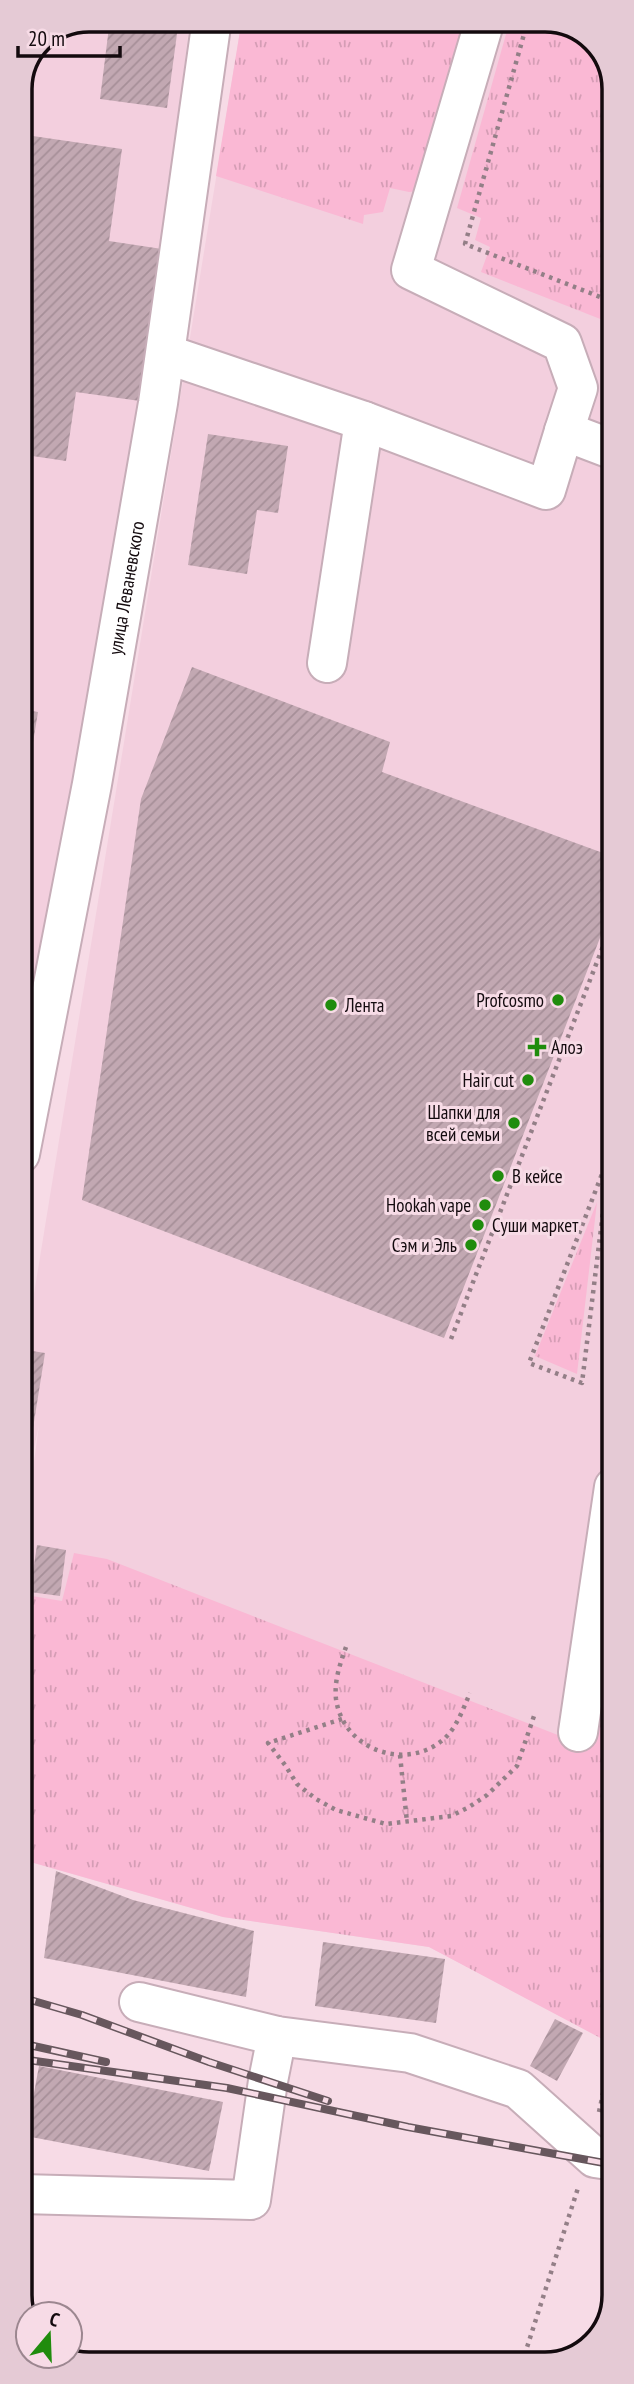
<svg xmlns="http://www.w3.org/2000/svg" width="634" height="2384" viewBox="0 0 634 2384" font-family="'PT Sans Narrow',sans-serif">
	<defs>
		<pattern id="grass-tufts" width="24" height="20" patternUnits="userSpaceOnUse" patternTransform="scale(1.75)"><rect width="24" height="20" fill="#fab8d4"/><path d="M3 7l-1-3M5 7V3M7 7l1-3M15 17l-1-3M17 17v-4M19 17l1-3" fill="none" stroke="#d59db5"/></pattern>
		<pattern id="building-hatch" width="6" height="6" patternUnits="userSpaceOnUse" patternTransform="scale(1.75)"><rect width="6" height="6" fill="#c2a8b2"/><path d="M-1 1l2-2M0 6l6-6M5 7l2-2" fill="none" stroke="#a68f98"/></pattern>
	</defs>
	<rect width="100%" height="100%" fill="#f7dbe6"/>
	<g fill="#f3cfde">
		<polygon points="89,19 190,19 142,421 20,1084 19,88 40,39"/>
		<polygon points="242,19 554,20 591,37 613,75 615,2044 429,1947 223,1917 20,1859 20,1565 39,1425 20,1515 20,1342 26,1343"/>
	</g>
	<g fill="url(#grass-tufts)">
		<polygon points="242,19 468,20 419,191 409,192 390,188 383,212 364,215 363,224 216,176"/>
		<polygon points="510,20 554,20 591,37 613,75 613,324 481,272 490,247 475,240 481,218 457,208"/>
		<polygon points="597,1202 577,1374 535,1356"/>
		<polygon points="74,1553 107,1559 591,1748 614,1605 615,1991 606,2041 429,1947 223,1917 20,1859 20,1594 62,1601"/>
	</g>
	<g fill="url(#building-hatch)">
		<polygon points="110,19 179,19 167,108 100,99"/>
		<polygon points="19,134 122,149 109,241 162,249 140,401 76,392 66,461 19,454"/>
		<polygon points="208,434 288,446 278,513 257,510 247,574 188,565"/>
		<polygon points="192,667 390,742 382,772 614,857 614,902 444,1338 82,1200 141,799"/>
		<polygon points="20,709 38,712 22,810 20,810"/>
		<polygon points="20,1349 45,1353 22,1497 20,1497"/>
		<polygon points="37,1545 66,1550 60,1596 30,1592"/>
		<polygon points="56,1871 133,1900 254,1931 246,1997 44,1958"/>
		<polygon points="323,1942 445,1959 436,2023 315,2006"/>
		<polygon points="555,2019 583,2033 557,2081 530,2066"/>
		<polygon points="39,2066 223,2102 209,2171 26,2136"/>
	</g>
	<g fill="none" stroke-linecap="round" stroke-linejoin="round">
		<g stroke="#c7adb8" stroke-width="42">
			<g id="minor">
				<polyline points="485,20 411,270 562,343 578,388 564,431 614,450"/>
				<polyline points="166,354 364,421 546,490 564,431"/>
				<polyline points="327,663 364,421"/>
				<path id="s1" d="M 20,1154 L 92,784 L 158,403 L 212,19"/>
				<polyline points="578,1732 614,1487"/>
				<polyline points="139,2002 277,2036 410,2053 518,2089 595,2158 615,2161"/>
				<polyline points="21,2194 251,2200 268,2081 277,2036"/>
			</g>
		</g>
		<g stroke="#937f87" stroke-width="4.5" stroke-dasharray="3.5 5" stroke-linecap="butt">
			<polyline points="528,20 465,244 613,302"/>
			<polyline points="605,350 613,321"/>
			<polyline points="610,1155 582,1383 529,1363 614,1143"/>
			<polyline points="451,1339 614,918"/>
			<path d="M 346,1647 C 340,1664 334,1681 336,1699 C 343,1750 406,1772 444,1739 C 457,1727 463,1709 470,1693"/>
			<polyline points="342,1719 268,1743 285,1765 297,1784 316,1799 336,1810 386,1824 451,1816 469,1807 487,1795 517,1766 534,1716"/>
			<polyline points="400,1755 407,1822"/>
			<polyline points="599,2112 615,2038"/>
			<polyline points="522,2363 578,2188"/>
		</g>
		<use href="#minor" stroke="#fff" stroke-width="38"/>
		<g stroke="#67575d" stroke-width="8">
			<g id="rail">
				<polyline points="20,1997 82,2015 209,2062 328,2101"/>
				<polyline points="20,2043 106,2062"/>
				<polyline points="21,2059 227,2088 408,2127 615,2165"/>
				<polyline points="69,2359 102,2364"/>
			</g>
		</g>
		<use href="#rail" stroke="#f7dbe6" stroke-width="5" stroke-dasharray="16" stroke-linecap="butt"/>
	</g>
	<g fill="#208c0d" stroke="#f7dbe6" stroke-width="2.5">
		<circle cx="558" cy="1000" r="7"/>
		<circle cx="331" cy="1005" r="7"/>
		<path d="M533.5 1036.5h7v7h7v7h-7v7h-7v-7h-7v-7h7z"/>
		<circle cx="528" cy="1080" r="7"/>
		<circle cx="514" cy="1123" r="7"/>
		<circle cx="498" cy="1176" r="7"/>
		<circle cx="485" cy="1205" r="7"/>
		<circle cx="478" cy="1225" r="7"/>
		<circle cx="471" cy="1245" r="7"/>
	</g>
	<g text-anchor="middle" stroke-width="6" stroke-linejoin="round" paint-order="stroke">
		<g font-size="19" fill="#130a0e" stroke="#f7dbe6">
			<text dy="7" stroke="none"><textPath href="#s1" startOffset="576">улица Леваневского</textPath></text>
		</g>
		<g font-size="19" fill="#130a0e" stroke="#f7dbe6" text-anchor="end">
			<text x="544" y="1007">Profcosmo</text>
			<text x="345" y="1012" text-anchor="start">Лента</text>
			<text x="551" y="1054" text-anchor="start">Алоэ</text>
			<text x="514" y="1087">Hair cut</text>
			<text x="500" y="1119">Шапки для<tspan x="500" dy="22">всей семьи</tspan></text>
			<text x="512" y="1183" text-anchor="start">В кейсе</text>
			<text x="471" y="1212">Hookah vape</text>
			<text x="492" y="1232" text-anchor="start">Суши маркет</text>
			<text x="457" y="1252">Сэм и Эль</text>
		</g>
	</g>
	<path d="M0 0H634V2384H0ZM89 32H545A57 57 0 0 1 602 89V2295A57 57 0 0 1 545 2352H89A57 57 0 0 1 32 2295V89A57 57 0 0 1 89 32Z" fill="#e5cad5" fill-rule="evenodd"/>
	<path fill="none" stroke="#130a0e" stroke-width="3.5" d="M89 32H545A57 57 0 0 1 602 89V2295A57 57 0 0 1 545 2352H89A57 57 0 0 1 32 2295V89A57 57 0 0 1 89 32Z"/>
	<g transform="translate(49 2335) rotate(19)"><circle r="33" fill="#f7dbe6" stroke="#9c8790" stroke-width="2"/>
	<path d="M0-5L12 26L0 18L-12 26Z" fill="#208c0d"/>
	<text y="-10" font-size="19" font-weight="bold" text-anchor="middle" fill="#130a0e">С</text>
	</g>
	<path d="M18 46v10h102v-10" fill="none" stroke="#130a0e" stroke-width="3.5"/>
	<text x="28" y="46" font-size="21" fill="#130a0e" stroke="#f7dbe6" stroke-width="5" paint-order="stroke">20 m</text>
</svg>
